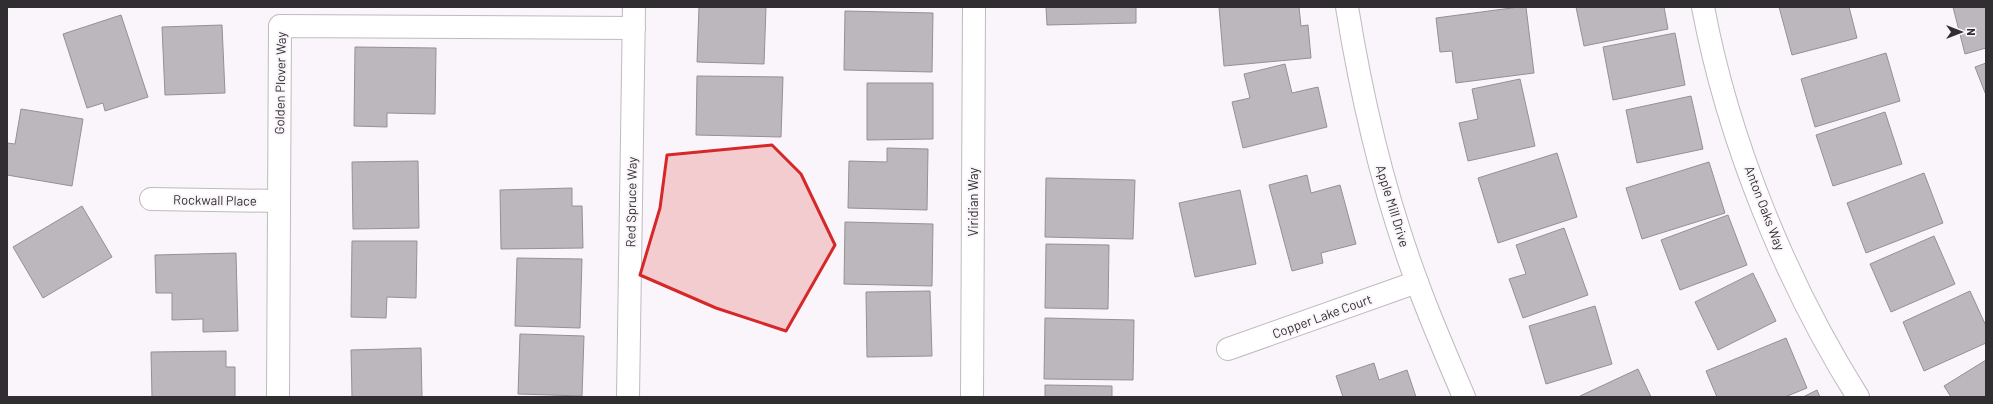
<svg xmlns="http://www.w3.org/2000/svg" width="1993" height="404" viewBox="0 0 1993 404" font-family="Barlow,sans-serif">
	<rect width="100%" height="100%" fill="#faf5fa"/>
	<g fill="#bcb7bc" stroke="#949094">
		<polygon points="699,7 766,7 764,64 697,62"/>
		<polygon points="1046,7 1136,7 1136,23 1047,25"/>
		<polygon points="1219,7 1299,7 1301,26 1308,25 1311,58 1224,66"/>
		<polygon points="1519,7 1526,7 1534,73 1456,83 1452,51 1440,52 1436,18"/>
		<polygon points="1576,7 1664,7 1668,29 1584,46"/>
		<polygon points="1779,7 1849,7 1857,38 1792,55"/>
		<polygon points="1953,7 1986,7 1986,48 1965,54"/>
		<polygon points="845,11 933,13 932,72 844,70"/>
		<polygon points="121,15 148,97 105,111 103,103 87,108 63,34"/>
		<polygon points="222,25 225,93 165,95 162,27"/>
		<polygon points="1675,33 1685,85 1613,100 1603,47"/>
		<polygon points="355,47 436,48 435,114 387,113 387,127 354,126"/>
		<polygon points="1886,53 1900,101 1815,127 1801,79"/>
		<polygon points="1986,63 1986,95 1975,67"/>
		<polygon points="1285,64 1292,93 1318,87 1327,127 1243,148 1232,102 1250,98 1244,74"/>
		<polygon points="697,76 783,77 781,137 696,135"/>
		<polygon points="1520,79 1535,146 1468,161 1459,123 1478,119 1472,89"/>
		<polygon points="867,83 933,83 933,139 867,140"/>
		<polygon points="1691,96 1703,149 1637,163 1626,110"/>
		<polygon points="21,109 83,119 72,186 7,175 7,143 15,144"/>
		<polygon points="1885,112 1902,164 1833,186 1816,135"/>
		<polygon points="887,148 928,149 927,210 848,208 849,161 887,162"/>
		<polygon points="1557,153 1577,217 1498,243 1478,178"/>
		<polygon points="418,161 419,228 353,229 352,162"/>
		<polygon points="1709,162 1725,213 1642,239 1626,188"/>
		<polygon points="1924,173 1943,223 1866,253 1847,203"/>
		<polygon points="1307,175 1311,193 1340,185 1356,244 1321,253 1323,263 1292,271 1269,185"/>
		<polygon points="1046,178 1135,180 1133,239 1045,237"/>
		<polygon points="572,188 572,206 582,206 583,248 501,249 500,190"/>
		<polygon points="1240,190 1256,264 1195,277 1179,203"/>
		<polygon points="82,206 112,257 43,298 13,247"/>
		<polygon points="1728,215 1747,265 1680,290 1661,240"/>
		<polygon points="845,222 933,224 932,286 844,284"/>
		<polygon points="1564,228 1588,295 1523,318 1509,279 1526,274 1516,245"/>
		<polygon points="1934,236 1955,284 1891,312 1870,264"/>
		<polygon points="352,241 417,241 416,298 387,297 386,318 351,317"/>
		<polygon points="1046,244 1109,245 1108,309 1045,308"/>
		<polygon points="236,253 238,331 203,332 203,319 172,320 172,293 156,293 155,255"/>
		<polygon points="517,258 582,259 580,328 515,326"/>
		<polygon points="1753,273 1776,321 1718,350 1695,302"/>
		<polygon points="930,291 932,356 867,357 866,292"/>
		<polygon points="1970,291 1986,326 1986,343 1924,371 1903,322"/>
		<polygon points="1595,306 1612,364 1546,384 1529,326"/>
		<polygon points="1045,318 1134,320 1133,380 1044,379"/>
		<polygon points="520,334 584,336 582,396 518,394"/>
		<polygon points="1786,338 1807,388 1785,397 1717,397 1706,371"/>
		<polygon points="421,348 422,397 352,397 351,350"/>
		<polygon points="226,351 226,367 235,367 235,397 152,397 151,352"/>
		<polygon points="1986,360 1986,397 1951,397 1944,386"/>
		<polygon points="1374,363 1379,380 1407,370 1416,397 1343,397 1336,376"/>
		<polygon points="1638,369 1651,397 1580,397 1580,396"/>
		<polygon points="1045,385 1112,386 1112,397 1045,397"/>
		<polygon points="1817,390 1820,397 1803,397"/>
	</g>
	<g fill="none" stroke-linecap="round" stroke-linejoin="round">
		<g stroke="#bfbabe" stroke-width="24">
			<g id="minor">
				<path d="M 1347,7 C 1362,100 1384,194 1417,282 C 1431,321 1448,359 1464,397"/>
				<path d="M 1703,7 C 1728,140 1786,283 1858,397"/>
				<polyline points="151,199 279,201"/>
				<polyline points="1228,349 1417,282"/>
				<polyline points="278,397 280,26 634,28"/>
				<polyline points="628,397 634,7"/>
				<polyline points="972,397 974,7"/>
			</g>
		</g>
		<use href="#minor" stroke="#fff" stroke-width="22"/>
	</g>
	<path fill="#d62828" fill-opacity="0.2" stroke="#d62828" stroke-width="3" stroke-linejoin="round" d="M 772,145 L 801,174 L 835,245 L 786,331 L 716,308 L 640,275 L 660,208 L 667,155 Z"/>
	<g text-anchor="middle" stroke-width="4" stroke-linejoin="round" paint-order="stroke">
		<g font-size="13" fill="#302e30" stroke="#faf5fa">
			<text transform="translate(280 83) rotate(-89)" y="5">Golden Plover Way</text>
			<text transform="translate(215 200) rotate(1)" y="5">Rockwall Place</text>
			<text transform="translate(631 202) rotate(-89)" y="5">Red Spruce Way</text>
			<text transform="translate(973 202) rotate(-90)" y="5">Viridian Way</text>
			<text transform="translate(1393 206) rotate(73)" y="5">Apple Mill Drive</text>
			<text transform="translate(1765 208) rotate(69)" y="5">Anton Oaks Way</text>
			<text transform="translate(1322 316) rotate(-20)" y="5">Copper Lake Court</text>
		</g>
	</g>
	<rect width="1993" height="404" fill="none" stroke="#302e30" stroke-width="16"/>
	<g transform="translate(1961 32) rotate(90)" stroke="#faf5fa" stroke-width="3" paint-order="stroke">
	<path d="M0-3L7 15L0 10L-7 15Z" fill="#302e30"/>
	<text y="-6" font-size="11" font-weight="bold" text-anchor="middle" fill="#302e30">N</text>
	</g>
</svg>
